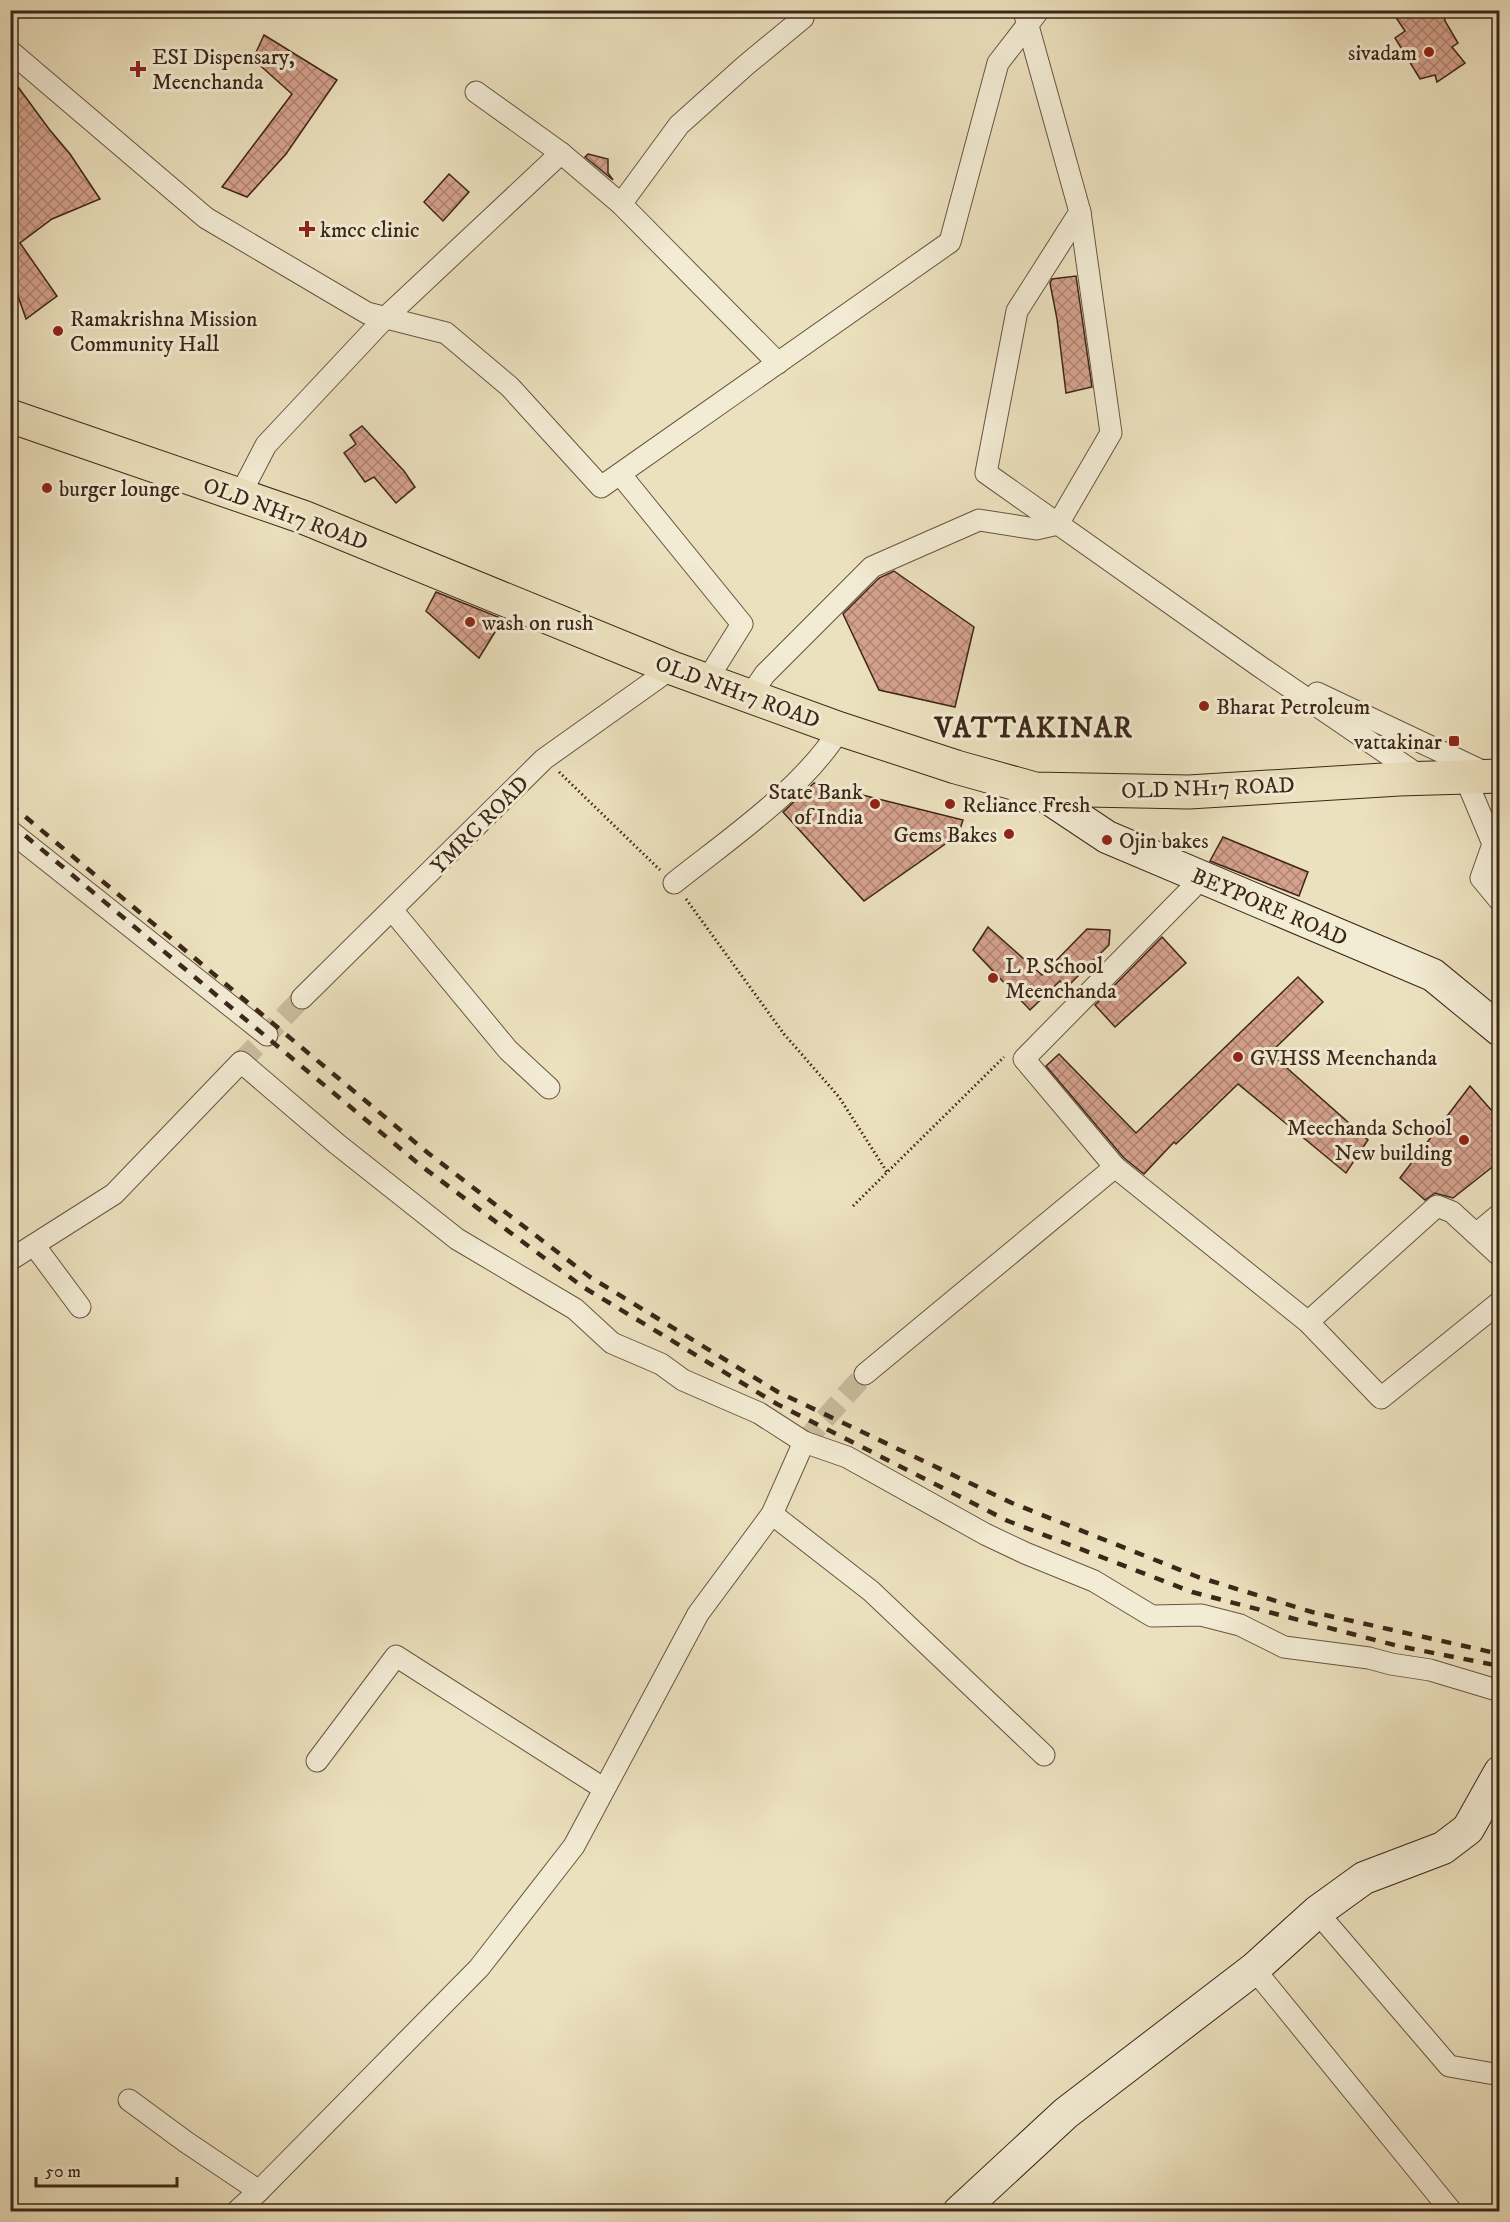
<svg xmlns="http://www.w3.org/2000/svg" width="1510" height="2222" viewBox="0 0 1510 2222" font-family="'IM FELL DW Pica',serif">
	<defs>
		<pattern id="building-cross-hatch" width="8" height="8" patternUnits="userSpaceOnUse" patternTransform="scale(1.5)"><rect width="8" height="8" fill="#d6a28e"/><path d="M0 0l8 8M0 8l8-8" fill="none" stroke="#af8473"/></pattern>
	</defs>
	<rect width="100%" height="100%" fill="#ece1be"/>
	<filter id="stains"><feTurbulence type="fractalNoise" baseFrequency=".00333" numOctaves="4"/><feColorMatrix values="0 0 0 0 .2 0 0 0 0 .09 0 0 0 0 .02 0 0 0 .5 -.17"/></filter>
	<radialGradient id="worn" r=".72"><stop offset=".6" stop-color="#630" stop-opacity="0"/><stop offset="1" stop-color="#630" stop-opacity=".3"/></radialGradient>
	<g fill="url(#building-cross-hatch)" stroke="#3c2618" stroke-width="1.5">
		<polygon points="1391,10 1444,10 1445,21 1458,43 1452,47 1465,63 1437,82 1435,75 1420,79 1395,38 1405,31"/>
		<polygon points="264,35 337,80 286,154 247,197 222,187 292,94 253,59"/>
		<polygon points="10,76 49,129 70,154 100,199 52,219 20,243 57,296 26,319 10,273"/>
		<polygon points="588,154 608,159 608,173 613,180 585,157"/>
		<polygon points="449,174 469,192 443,221 424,202"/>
		<polygon points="1076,276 1092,387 1066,393 1057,319 1050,283 1052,279"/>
		<polygon points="362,426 404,471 415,487 396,503 374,477 365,482 344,453 356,444 350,435"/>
		<polygon points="894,571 974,627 955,707 879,690 843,614 879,578"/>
		<polygon points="436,592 503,619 479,658 426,611"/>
		<polygon points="814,783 963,820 958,835 864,901 783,812"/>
		<polygon points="1223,837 1308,872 1299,896 1210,861"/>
		<polygon points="988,927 1042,975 1087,929 1110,930 1109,945 1067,987 1060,981 1030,1010 973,950"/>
		<polygon points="1162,937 1186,963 1115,1027 1095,1005"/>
		<polygon points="1298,977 1323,1002 1270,1053 1368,1140 1346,1173 1238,1084 1176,1144 1174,1142 1144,1174 1124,1158 1046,1066 1059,1054 1136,1133"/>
		<polygon points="1470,1086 1500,1120 1500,1161 1453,1198 1435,1193 1425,1200 1400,1178"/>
	</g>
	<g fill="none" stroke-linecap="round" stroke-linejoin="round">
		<g stroke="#c9bc9d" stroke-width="21" stroke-dasharray="21 10" stroke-linecap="butt">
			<polyline points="241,1062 302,998"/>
			<polyline points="804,1442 865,1374"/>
		</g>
		<g stroke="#685542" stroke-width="23">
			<g id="street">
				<polyline points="1025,15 1080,212 1017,311 986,473 1259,666 1424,779"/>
				<polyline points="10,51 206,218 367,313 446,333 510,387 601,487 950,242 998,63 1039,10"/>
				<polyline points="476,92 561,153 621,204 778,363"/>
				<polyline points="621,204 679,125 746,65 803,18"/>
				<polyline points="620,474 742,624 707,680"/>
				<polyline points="240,495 266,445 385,318 561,153"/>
				<polyline points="1317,693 1484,772"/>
				<polyline points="750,696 765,674 872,567 979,520 1036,529 1058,524 1111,433 1080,212"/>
				<polyline points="1465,777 1493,844 1481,878 1500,901"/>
				<polyline points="10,831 267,1035"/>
				<path d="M 674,883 C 729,839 803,789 840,729"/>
				<polyline points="392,910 508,1050 549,1088"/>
				<polyline points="302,998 544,759 672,668"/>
				<polyline points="1115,1167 1308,1322 1381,1398 1500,1302"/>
				<polyline points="1476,1234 1500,1214"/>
				<polyline points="34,1245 80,1307"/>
				<polyline points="10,1260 114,1194 241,1062 337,1144 457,1239 575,1309 612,1343 661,1364 683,1380 759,1413 804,1442 847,1457 985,1534 1025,1553 1094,1581 1152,1616 1201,1615 1240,1625 1284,1647 1369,1658 1391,1664 1430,1670 1500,1691"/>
				<polyline points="1308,1322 1437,1206 1452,1212 1500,1256"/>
				<polyline points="865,1374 1115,1167 1024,1059 1202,878"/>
				<polyline points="772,1514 871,1591 1044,1755"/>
				<polyline points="317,1761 396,1656 603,1788"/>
				<polyline points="1317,1912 1449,2066 1500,2075"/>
				<polyline points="1254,1969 1452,2212"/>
				<polyline points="129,2100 186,2142 259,2191"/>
				<polyline points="236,2212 259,2191 479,1968 574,1846 698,1614 772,1514 804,1442"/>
			</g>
		</g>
		<g stroke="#3c2618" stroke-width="34">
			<g id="secondary">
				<polyline points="1035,789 1107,837 1433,975 1500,1030"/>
				<polyline points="959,2212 1066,2113 1254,1969 1317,1912 1364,1878 1443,1848 1468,1829 1500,1772"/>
			</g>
		</g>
		<g stroke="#3c2618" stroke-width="35">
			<polyline id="primary" points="10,416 303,517 672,668 840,729 956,767 1035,789 1189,792 1399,779 1500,776"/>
		</g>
		<g stroke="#3c2618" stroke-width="3" stroke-dasharray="1.5 3" stroke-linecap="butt">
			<polyline points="559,772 660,870"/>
			<polyline points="686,899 784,1034 839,1097 887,1172"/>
			<polyline points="853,1206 1004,1057"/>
		</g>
		<use href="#street" stroke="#f3ecd5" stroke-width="21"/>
		<use href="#secondary" stroke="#f3ecd5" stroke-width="32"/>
		<use href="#primary" stroke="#ece1be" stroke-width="33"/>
		<g stroke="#3c2618" stroke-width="4.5" stroke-dasharray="10 10" stroke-linecap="butt">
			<polyline points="10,804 428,1153 590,1277 778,1392 1012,1503 1198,1577 1312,1612 1500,1654"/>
			<polyline points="10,823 420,1165 583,1287 777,1404 1008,1521 1192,1592 1398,1646 1500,1666"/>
		</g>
	</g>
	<g fill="#8f2418" stroke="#f3ecd5" stroke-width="2">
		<circle cx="1429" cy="52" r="6"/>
		<path d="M135 60h6v6h6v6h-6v6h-6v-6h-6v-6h6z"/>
		<path d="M304 220h6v6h6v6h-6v6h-6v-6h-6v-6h6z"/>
		<circle cx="58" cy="331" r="6"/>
		<circle cx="47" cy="488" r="6"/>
		<circle cx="470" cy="622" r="6"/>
		<circle cx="1204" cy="706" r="6"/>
		<rect x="1448" y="735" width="12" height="12" rx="3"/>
		<circle cx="875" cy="804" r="6"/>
		<circle cx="950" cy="804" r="6"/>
		<circle cx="1009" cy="834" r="6"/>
		<circle cx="1107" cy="840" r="6"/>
		<circle cx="993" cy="978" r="6"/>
		<circle cx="1238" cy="1057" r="6"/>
		<circle cx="1464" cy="1140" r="6"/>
	</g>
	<g text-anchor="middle" stroke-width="6" stroke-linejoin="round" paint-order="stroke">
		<g font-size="22" fill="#3c2618" stroke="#f3ecd5" text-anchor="start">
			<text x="1417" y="60" text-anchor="end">sivadam</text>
			<text x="152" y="64">ESI Dispensary,<tspan x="152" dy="25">Meenchanda</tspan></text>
			<text x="320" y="237">kmcc clinic</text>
			<text x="70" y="326">Ramakrishna Mission<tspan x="70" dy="25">Community Hall</tspan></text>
			<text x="59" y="496">burger lounge</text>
			<text x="482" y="630">wash on rush</text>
			<text x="1216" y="714">Bharat Petroleum</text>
			<text x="1442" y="749" text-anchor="end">vattakinar</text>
			<text x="863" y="799" text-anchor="end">State Bank<tspan x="863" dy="25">of India</tspan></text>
			<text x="962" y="812">Reliance Fresh</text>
			<text x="997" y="842" text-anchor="end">Gems Bakes</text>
			<text x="1119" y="848">Ojin bakes</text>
			<text x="1005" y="973">L P School<tspan x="1005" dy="25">Meenchanda</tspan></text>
			<text x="1250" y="1065">GVHSS Meenchanda</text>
			<text x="1452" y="1135" text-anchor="end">Meechanda School<tspan x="1452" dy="25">New building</tspan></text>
		</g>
		<g font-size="22" fill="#3c2618" stroke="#f3ecd5">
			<text transform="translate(286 513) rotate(20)" y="8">OLD NH17 ROAD</text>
			<text transform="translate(738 691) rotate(20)" y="8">OLD NH17 ROAD</text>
			<text transform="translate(1208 787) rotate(-2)" y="8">OLD NH17 ROAD</text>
			<text transform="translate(479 824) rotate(-45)" y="8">YMRC ROAD</text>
			<text transform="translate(1270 906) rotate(23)" y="8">BEYPORE ROAD</text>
		</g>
		<g font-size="28" font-weight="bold" letter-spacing="1.5" fill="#3c2618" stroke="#f3ecd5">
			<text x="1034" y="737">VATTAKINAR</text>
		</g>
	</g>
	<rect width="1510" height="2222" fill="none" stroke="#ece1be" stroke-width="36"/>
	<rect x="12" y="12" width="1486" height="2198" fill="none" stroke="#3c2618" stroke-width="3"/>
	<rect x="18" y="18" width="1474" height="2186" fill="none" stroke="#3c2618" stroke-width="1.5"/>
	<path d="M36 2177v9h141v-9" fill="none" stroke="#3c2618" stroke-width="3"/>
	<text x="45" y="2177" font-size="18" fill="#3c2618" stroke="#f3ecd5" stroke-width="4.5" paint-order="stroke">50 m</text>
	<rect width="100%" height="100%" filter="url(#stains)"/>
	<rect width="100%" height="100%" fill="url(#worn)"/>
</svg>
